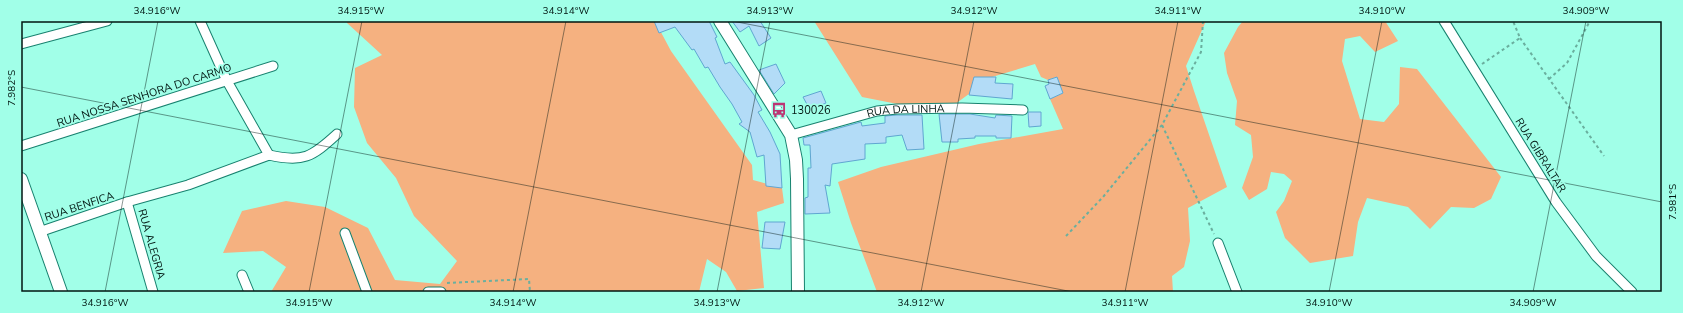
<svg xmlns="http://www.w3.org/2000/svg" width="1683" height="313" viewBox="0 0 1683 313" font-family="'Nunito Sans',sans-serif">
	<rect width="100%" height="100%" fill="#a1ffe8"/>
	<g fill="#f5b180">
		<polygon points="347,21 655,21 671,51 752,165 753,180 782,188 784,203 757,212 764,288 737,291 726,272 707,259 699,292 271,292 286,267 263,251 223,253 242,211 286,201 325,207 368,228 395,280 440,284 457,261 414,216 396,178 367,143 354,107 355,68 382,55 347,23"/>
		<polygon points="814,21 1206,21 1186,66 1194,91 1227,187 1188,208 1190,241 1184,267 1172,276 1173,292 877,292 851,223 838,182 881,167 979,144 1063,129 1050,99 1063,93 1057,77 1048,80 1041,77 1035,64 992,77 943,113 862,97"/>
		<polygon points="1243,21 1385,21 1398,41 1375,52 1360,36 1345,39 1342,61 1360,119 1384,122 1399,104 1400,67 1417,69 1501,177 1491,199 1474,208 1451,207 1430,229 1408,207 1367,198 1358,222 1353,256 1310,263 1285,238 1276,212 1284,201 1292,181 1284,174 1271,172 1267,189 1249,200 1242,188 1253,157 1251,135 1235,125 1237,101 1227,73 1224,53 1238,27"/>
	</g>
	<g fill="#b3dcf7" stroke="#60a6d1">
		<polygon points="654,21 709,21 717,37 715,38 725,64 730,62 754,95 762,110 758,112 770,132 780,154 782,188 766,186 764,155 757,157 750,132 739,124 742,122 732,104 720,87 708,67 705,68 694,49 692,50 675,27 659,33"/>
		<polygon points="732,21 760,21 771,38 759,46 749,26 740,32"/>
		<polygon points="776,64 785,83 774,94 759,70"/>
		<polygon points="974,77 996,77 995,83 1013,84 1012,99 969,95"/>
		<polygon points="1057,77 1063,93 1050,99 1045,86 1049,84 1048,80"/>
		<polygon points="821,91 826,103 810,110 803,97"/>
		<polygon points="1028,112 1041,112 1041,126 1029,127"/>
		<polygon points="939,114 970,114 995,118 996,115 1012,116 1011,138 996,138 996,136 975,136 975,138 958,139 958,142 942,142"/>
		<polygon points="897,115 922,115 924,149 907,150 902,135 886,137 886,143 865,144 865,159 832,164 830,186 825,185 830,213 805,214 805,198 808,197 808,168 811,168 810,145 804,145 803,138 861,122 862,126 885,123 885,116"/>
		<polygon points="765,222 785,222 780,249 762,248"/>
	</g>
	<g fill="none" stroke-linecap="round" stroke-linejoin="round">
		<g stroke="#18826f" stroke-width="11">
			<g id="minor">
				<polyline points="200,21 227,81 269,155"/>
				<polyline points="1444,21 1556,202 1596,256 1632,292"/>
				<polyline points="21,44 107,21"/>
				<path id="s1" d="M 791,135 L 877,111 L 897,109 L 962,108 L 1023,110"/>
				<polyline points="21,146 273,66"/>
				<path d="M 269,155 C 303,163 312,157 337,134"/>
				<polyline points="127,202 153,292"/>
				<polyline points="39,232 127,202 188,185 269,155"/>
				<polyline points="345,233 367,292"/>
				<polyline points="1218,243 1237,292"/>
				<polyline points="242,275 249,292"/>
				<polyline points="428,292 441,292"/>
			</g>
		</g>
		<g stroke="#18826f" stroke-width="14">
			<g id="tertiary">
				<polyline points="720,21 791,135 796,160 797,179 798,292"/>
				<polyline points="21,179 61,292"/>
			</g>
		</g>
		<g stroke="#6aaf9e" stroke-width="2" stroke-dasharray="3 3" stroke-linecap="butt">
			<polyline points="1203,21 1201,52 1162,125 1214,234"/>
			<polyline points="1520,38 1604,156"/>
			<polyline points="1482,64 1520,38 1513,21"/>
			<polyline points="1549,79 1567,63 1590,21"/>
			<polyline points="1066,236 1103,197 1162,125"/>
			<polyline points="447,283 529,279 530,292"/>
		</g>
		<use href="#minor" stroke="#fff" stroke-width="9"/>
		<use href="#tertiary" stroke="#fff" stroke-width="12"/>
	</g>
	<path fill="none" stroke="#001611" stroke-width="1" stroke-opacity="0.45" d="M 732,21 L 1662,202M 21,87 L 1073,292M 105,292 L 158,21M 309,292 L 362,21M 513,292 L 566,21M 717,292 L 770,21M 921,292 L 974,21M 1125,292 L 1178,21M 1329,292 L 1382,21M 1533,292 L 1586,21"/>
	<defs>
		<g id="bus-bare" transform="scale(1.2)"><path d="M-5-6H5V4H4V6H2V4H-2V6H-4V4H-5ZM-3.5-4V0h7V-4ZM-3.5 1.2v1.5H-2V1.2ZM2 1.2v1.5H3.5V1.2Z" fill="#bd3573" stroke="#a1ffe8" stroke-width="2.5" paint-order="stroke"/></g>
	</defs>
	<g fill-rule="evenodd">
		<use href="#bus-bare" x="779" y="110"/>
	</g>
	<g text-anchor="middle" stroke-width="3.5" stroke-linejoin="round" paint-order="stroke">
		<g font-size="11" fill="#001611" stroke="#a1ffe8">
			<text transform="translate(144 95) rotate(-18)" y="4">RUA NOSSA SENHORA DO CARMO</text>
			<text dy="4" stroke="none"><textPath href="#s1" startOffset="118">RUA DA LINHA</textPath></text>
			<text transform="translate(1541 155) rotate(58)" y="4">RUA GIBRALTAR</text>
			<text transform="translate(79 206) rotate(-18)" y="4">RUA BENFICA</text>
			<text transform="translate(152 244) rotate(74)" y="4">RUA ALEGRIA</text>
		</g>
		<g font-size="11" fill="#001611" stroke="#a1ffe8" text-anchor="start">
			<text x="791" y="114">130026</text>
		</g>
	</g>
	<rect width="1683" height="313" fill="none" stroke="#a1ffe8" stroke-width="44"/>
	<rect x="22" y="22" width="1639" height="269" fill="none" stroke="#001611" stroke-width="1.5"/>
	<g font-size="10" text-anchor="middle" fill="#001611">
		<text x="157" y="14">34.916°W</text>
		<text x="361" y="14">34.915°W</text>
		<text x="566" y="14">34.914°W</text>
		<text x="770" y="14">34.913°W</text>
		<text x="974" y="14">34.912°W</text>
		<text x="1178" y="14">34.911°W</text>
		<text x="1382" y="14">34.910°W</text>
		<text x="1586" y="14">34.909°W</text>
		<text transform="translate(11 88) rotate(-90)" y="4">7.982°S</text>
		<text transform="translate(1672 202) rotate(-90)" y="4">7.981°S</text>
		<text x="105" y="306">34.916°W</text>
		<text x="309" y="306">34.915°W</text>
		<text x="513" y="306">34.914°W</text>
		<text x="717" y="306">34.913°W</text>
		<text x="921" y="306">34.912°W</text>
		<text x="1125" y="306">34.911°W</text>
		<text x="1329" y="306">34.910°W</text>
		<text x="1533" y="306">34.909°W</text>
	</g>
</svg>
